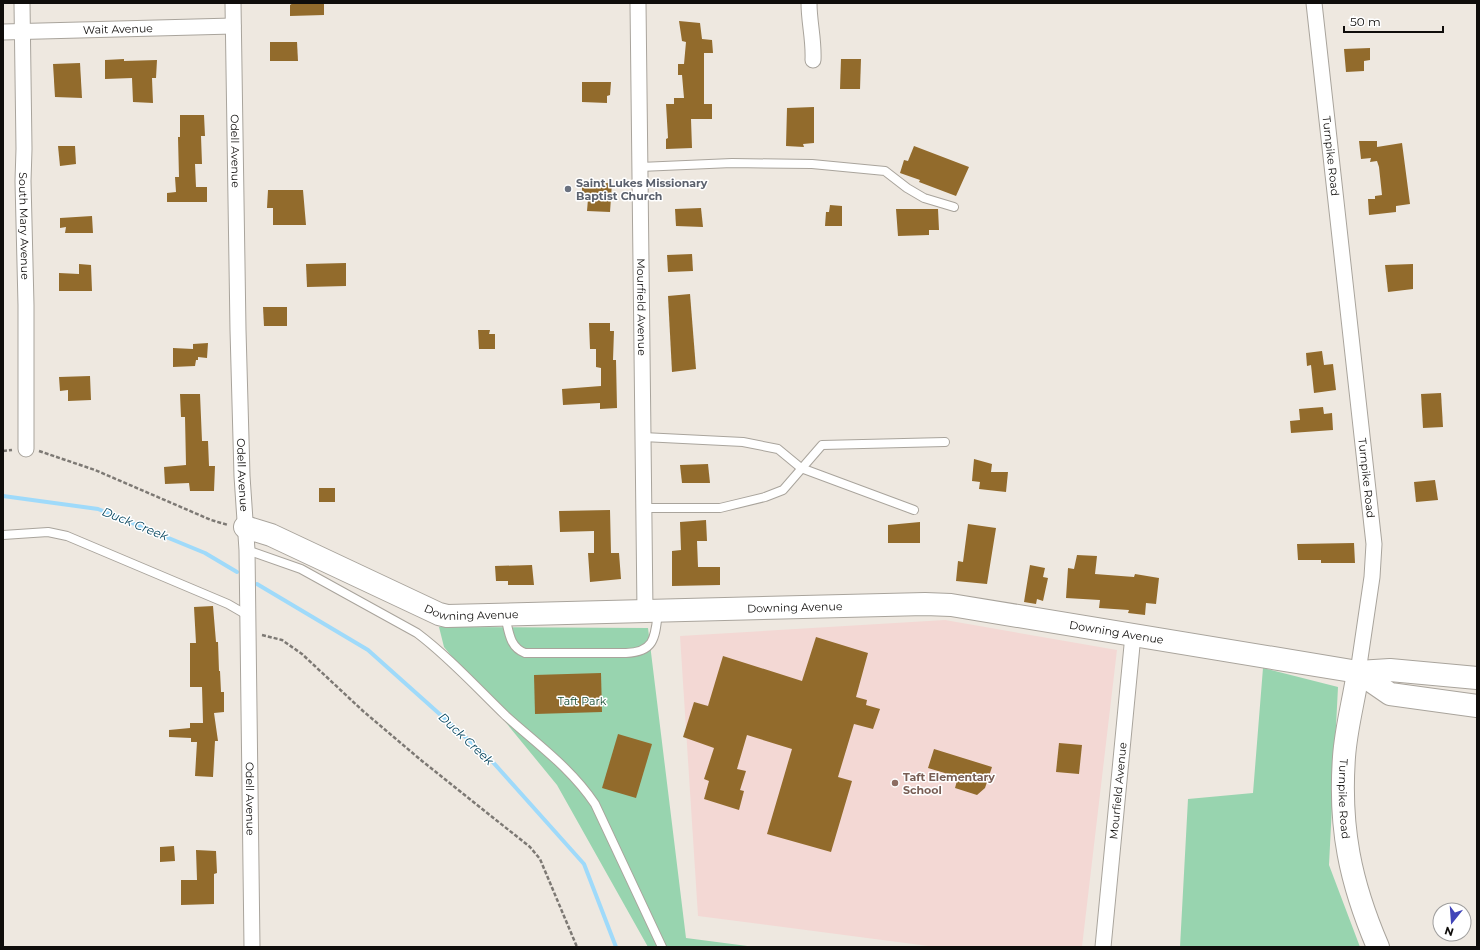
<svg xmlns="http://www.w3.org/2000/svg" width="1480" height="950" viewBox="0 0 1480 950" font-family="Montserrat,sans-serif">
	<rect width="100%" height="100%" fill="#eee8e0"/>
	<polygon fill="#f3d8d4" points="945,620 1117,650 1082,947 936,947 698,916 680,636"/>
	<g fill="#98d4af">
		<polygon points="439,627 648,628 686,938 755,947 648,947 557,785 444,647"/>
		<polygon points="1263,668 1338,687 1329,865 1360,947 1180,947 1188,799 1253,793"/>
	</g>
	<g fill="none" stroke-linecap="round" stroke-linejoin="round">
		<g stroke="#9fdafa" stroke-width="4">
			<polyline points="3,496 98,509 205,553 237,572"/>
			<polyline points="257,584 368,650 491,760 584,864 616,947"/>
		</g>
	</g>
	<g fill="#926b2c">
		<polygon points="293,3 324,3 324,15 290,16 290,5"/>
		<polygon points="679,21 700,23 702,39 712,40 713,53 704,53 704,104 712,104 712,119 691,119 692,148 666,149 666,139 668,138 666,104 674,104 674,98 684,98 682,75 678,75 678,64 684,64 686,42 682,41"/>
		<polygon points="270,42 297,42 298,61 270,61"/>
		<polygon points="1370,48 1370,60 1364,61 1364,71 1346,72 1344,49"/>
		<polygon points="124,59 124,61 157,60 156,78 152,78 153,103 133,102 132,78 105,79 105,60"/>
		<polygon points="841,59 861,59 860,89 840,89"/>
		<polygon points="80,63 82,98 55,97 53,64"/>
		<polygon points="582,82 611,82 610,95 607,96 607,103 582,102"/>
		<polygon points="814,107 814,143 803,144 804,147 786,146 787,108"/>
		<polygon points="180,115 204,115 205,136 201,136 202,164 195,164 196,187 207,187 207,202 167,202 167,193 176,192 175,177 179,177 178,137 180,137"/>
		<polygon points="1359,141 1377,141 1377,147 1402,143 1410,204 1396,206 1396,212 1369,215 1368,199 1375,199 1375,196 1382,195 1379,167 1377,161 1370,162 1371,158 1361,159"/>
		<polygon points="58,146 75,146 76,164 60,166"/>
		<polygon points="914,146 969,167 956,196 919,182 920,180 900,173 904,160 908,161"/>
		<polygon points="582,183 612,183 610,212 587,211 588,199 582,198"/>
		<polygon points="268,190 303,190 306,225 273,225 273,208 267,208"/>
		<polygon points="830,205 842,206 842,226 825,226 826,212 829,212"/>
		<polygon points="701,208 703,227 676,226 675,209"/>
		<polygon points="896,209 938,209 939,230 929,230 929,235 898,236"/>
		<polygon points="92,216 93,233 65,233 66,227 60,228 60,218"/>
		<polygon points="692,254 693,271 668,272 667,255"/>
		<polygon points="346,263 346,286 307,287 306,264"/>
		<polygon points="79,264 91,265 92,291 59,291 59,273 79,274"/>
		<polygon points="1413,264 1413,289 1388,292 1385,265"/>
		<polygon points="690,294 696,369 672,372 668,296"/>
		<polygon points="263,307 287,307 287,326 264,326"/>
		<polygon points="589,323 610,323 610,331 614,331 613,360 616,360 617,408 600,409 600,403 563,405 562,389 601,386 601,368 596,367 596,349 590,349"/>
		<polygon points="478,330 490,330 489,334 495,334 495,349 479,349"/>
		<polygon points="208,343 207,358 198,357 198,360 196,360 195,366 173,367 173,348 193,349 193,344"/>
		<polygon points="1322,351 1324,365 1333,364 1336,390 1314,393 1311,365 1307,366 1306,353"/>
		<polygon points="90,376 91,400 68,401 68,390 60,391 59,377"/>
		<polygon points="1441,393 1443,427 1423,428 1421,394"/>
		<polygon points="180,394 200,394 202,441 208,441 209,466 215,466 214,491 190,491 189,483 165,484 164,467 186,465 185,417 181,417"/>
		<polygon points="1323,407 1324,414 1332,413 1333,430 1291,433 1290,421 1300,420 1299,409"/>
		<polygon points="974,459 992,464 991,472 1008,472 1006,492 979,489 980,482 972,481"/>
		<polygon points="708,464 710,483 682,483 680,465"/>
		<polygon points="1435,480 1438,500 1416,502 1414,482"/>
		<rect x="319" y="488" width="16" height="14"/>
		<polygon points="610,510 611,553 619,553 621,579 590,582 588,553 594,553 594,531 560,532 559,511"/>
		<polygon points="706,520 707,541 697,541 698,567 720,567 720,585 672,586 672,551 681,550 680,522"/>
		<polygon points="920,522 920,543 888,543 888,525"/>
		<polygon points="968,524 996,528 987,584 956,581 958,561 963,562"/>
		<polygon points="1354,543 1355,563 1321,563 1321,560 1298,560 1297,544"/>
		<polygon points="1077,555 1097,556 1095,574 1134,577 1135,574 1159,578 1156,604 1146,603 1145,615 1128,613 1129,610 1099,608 1100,600 1066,598 1068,568 1074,569"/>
		<polygon points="532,565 534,585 508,585 508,581 496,581 495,566"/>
		<polygon points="1030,565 1045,568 1043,577 1048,578 1043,601 1037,599 1036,604 1024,602"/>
		<polygon points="213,606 216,642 218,642 219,671 220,671 221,692 224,692 224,712 214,713 218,741 215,741 213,777 195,776 197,742 191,742 191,738 169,737 169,730 190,728 190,723 203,723 202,687 190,687 190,643 196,643 194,607"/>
		<polygon points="816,637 868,653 856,697 867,700 866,705 880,709 873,729 854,724 838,777 852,781 831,852 767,834 792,749 747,735 737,769 746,771 740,790 744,791 739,810 704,799 709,781 704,779 714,748 683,737 694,702 708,706 723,656 802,681"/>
		<polygon points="601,673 602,712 535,714 534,675"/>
		<polygon points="618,734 652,744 636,798 602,788"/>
		<polygon points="1059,743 1082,745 1079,774 1056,772"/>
		<polygon points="934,749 992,767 985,788 977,795 955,788 958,777 928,768"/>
		<polygon points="174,846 175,861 160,862 160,847"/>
		<polygon points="196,850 216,851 217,873 214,874 214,904 181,905 181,880 197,880"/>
	</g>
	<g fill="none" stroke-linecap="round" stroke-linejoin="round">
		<g stroke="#a9a49c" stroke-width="10">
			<g id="lane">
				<polyline points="640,167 732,163 812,164 885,171 907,188 924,198 954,207"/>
				<polyline points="643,437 743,442 778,449 801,468 914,510"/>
				<polyline points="644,508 720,508 765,497 783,490 822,445 945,442"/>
				<polyline points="3,535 48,532 67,536 228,604 247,615"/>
				<path d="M 247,550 L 301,569 L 417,633 C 449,657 477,688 506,716 C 537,744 571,768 595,804 L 662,947"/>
				<path d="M 505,616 C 509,631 509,647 525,653 L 626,653 C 655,652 655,637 658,612"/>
			</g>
		</g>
		<g stroke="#a9a49c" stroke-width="17">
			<g id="street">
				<path id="s1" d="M 22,3 L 24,149 L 23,181 L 26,305 L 26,449"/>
				<path id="s2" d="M 233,3 L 238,330 L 242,476 L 247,550 L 252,947"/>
				<path id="s3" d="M 638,3 L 645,611"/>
				<path d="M 809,3 C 809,23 814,39 813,60"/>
				<path id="s4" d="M 1314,3 L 1374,544 L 1372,577 L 1358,672"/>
				<path id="s5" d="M 3,32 L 233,26"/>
				<path id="s6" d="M 1103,947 L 1133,635"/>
			</g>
		</g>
		<g stroke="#a9a49c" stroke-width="24">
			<g id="secondary">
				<path id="s7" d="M 245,527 L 271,535 L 439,614 L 447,616 L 925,604 L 951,605 L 1358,672 L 1390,670 L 1477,678"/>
				<path id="s8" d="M 1358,672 C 1354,700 1346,728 1344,757 C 1339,827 1350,882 1378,947"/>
				<polyline points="1358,672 1390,694 1477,706"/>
			</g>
		</g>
		<g stroke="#7d7974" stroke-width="2.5" stroke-dasharray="4 2" stroke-linecap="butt">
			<polyline points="3,451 12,450"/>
			<polyline points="39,451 95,470 211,520 228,525"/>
			<polyline points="262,635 282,640 302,654 363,711 422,761 530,847 540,859 577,947"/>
		</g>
		<use href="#lane" stroke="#fff" stroke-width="8"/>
		<use href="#street" stroke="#fff" stroke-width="15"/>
		<use href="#secondary" stroke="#fff" stroke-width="22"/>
	</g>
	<circle fill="#6b7280" stroke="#fff" stroke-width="1.5" cx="568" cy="189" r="4"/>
	<circle fill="#8d6e63" stroke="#fff" stroke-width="1.5" cx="895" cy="783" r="4"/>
	<g text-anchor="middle" stroke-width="3" stroke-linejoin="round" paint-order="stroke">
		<g font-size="11" fill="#0f0d0b" stroke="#fff">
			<text dy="4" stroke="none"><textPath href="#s5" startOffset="115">Wait Avenue</textPath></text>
			<text dy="4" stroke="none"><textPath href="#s2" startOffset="148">Odell Avenue</textPath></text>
			<text dy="4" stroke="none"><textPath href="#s4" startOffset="154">Turnpike Road</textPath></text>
			<text dy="4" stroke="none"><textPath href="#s1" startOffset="223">South Mary Avenue</textPath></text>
			<text dy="4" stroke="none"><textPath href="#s3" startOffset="304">Mourfield Avenue</textPath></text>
			<text dy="4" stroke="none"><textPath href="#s2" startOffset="472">Odell Avenue</textPath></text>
			<text dy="4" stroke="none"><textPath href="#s4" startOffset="478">Turnpike Road</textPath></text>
			<text dy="4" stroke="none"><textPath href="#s7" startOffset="569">Downing Avenue</textPath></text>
			<text dy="4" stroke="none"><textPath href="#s7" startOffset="245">Downing Avenue</textPath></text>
			<text dy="4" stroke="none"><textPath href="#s7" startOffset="893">Downing Avenue</textPath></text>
			<text dy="4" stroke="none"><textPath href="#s6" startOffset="157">Mourfield Avenue</textPath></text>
			<text dy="4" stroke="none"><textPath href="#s2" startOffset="796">Odell Avenue</textPath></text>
			<text dy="4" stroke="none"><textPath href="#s8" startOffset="128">Turnpike Road</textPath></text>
		</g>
		<g font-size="11" font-weight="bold" fill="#5b616d" stroke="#fff" text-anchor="start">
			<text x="576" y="187">Saint Lukes Missionary<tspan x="576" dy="13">Baptist Church</tspan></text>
		</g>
		<g font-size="11" fill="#144a2e" stroke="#fff">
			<text x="582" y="705">Taft Park</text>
		</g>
		<g font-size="11" font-weight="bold" fill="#785e54" stroke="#fff" text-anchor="start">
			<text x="903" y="781">Taft Elementary<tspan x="903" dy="13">School</tspan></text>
		</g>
		<g font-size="12" font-style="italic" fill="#00425c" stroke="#fff">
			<text transform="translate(135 524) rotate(22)" y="4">Duck Creek</text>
			<text transform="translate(466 739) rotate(43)" y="4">Duck Creek</text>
		</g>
	</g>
	<rect width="1480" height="950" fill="none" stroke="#0f0d0b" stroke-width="8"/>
	<g transform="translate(1452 922) rotate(197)"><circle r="19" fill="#ffffff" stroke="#9f9e9d"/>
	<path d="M0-3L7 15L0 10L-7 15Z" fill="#4044b8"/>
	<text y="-6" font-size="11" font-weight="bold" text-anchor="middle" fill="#0f0d0b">N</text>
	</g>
	<path d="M1344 26v6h99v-6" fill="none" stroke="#0f0d0b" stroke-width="2"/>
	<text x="1350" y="26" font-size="12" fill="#0f0d0b" stroke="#ffffff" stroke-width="3" paint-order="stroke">50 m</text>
</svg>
